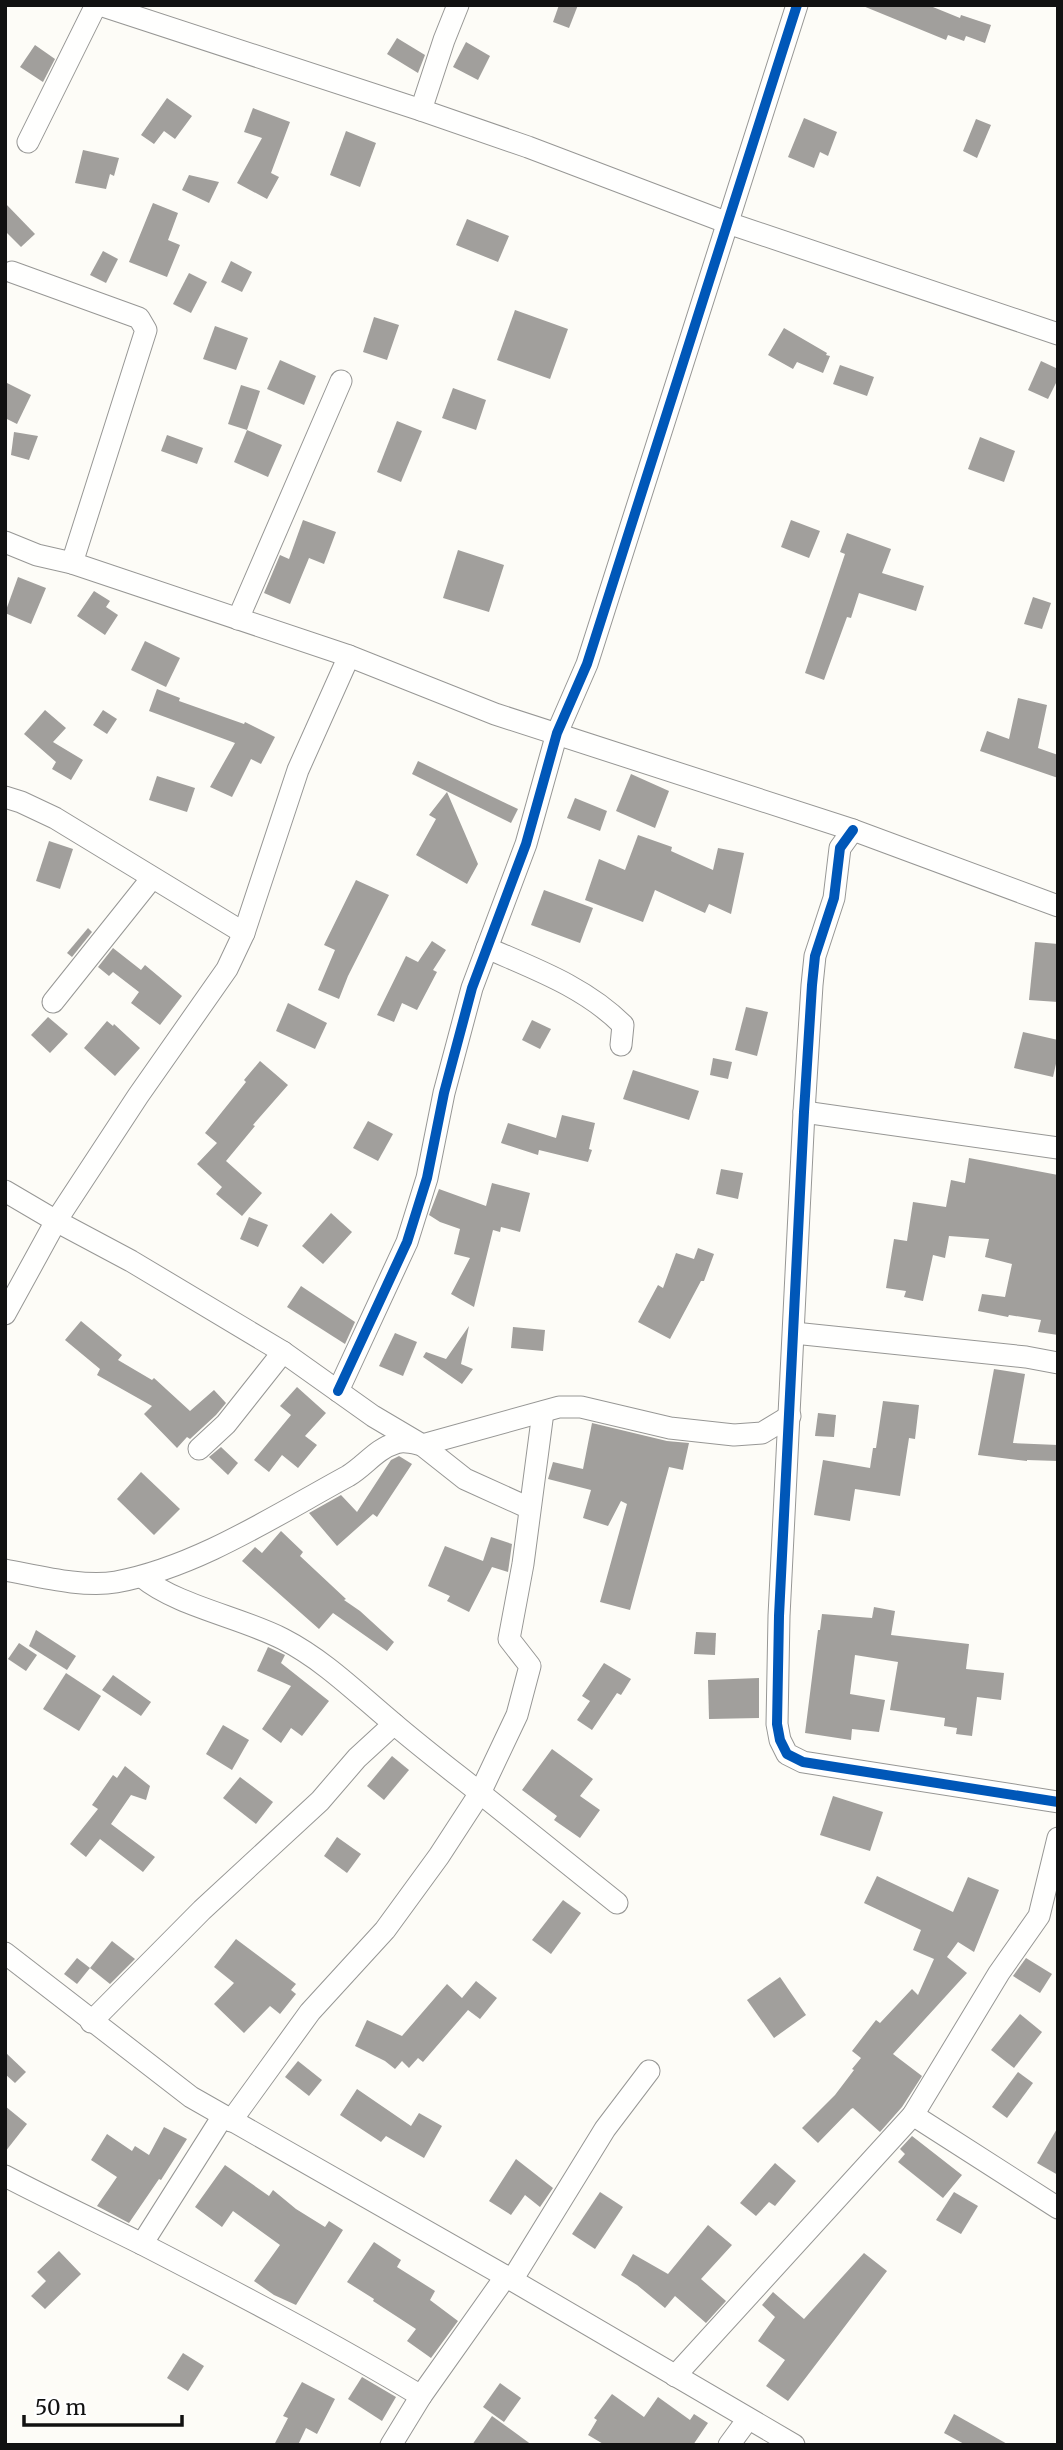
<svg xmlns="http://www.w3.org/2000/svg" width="1063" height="2450" viewBox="0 0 1063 2450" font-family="Merriweather,serif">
	<rect width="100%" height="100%" fill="#fdfcf7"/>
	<g fill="#a19f9c">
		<polygon points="559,5 578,5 569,28 553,22"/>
		<polygon points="928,5 960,18 961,15 991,25 985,43 966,36 964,41 948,35 946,40 863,6"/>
		<polygon points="397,38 425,55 418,73 387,54"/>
		<polygon points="466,42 490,56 478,80 453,67"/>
		<polygon points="35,45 55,59 43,82 20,67"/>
		<polygon points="167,98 192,116 175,139 164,131 154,144 141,135"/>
		<polygon points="253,108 290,122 271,173 279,177 267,199 237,183 262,138 244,132"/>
		<polygon points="804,118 837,132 828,156 820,152 814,168 788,157"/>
		<polygon points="976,119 991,125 977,158 963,151"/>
		<polygon points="346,131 376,143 360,187 330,175"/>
		<polygon points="83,150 119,158 114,176 110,174 106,189 75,183"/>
		<polygon points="189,175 219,182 209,203 182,190"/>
		<polygon points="5,203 35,234 21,247 5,231"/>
		<polygon points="153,203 178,213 168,240 180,245 167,277 129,262"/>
		<polygon points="467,219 509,236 498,262 456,245"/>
		<polygon points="103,251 118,259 106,283 90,275"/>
		<polygon points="231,261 252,272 242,292 221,282"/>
		<polygon points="189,273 207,282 191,313 173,304"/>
		<polygon points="515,310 568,329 550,379 497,360"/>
		<polygon points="374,317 399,325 387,360 363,352"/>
		<polygon points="215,326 248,338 236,370 203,359"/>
		<polygon points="784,328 827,353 826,355 830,356 823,373 797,362 793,369 768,355"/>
		<polygon points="280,360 316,376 304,405 267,389"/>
		<polygon points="1041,361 1058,369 1058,379 1048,399 1028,390"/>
		<polygon points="840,365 874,377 867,396 833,384"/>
		<polygon points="5,382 31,395 17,424 5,418"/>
		<polygon points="241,385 260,391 247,430 228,424"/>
		<polygon points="453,388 486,400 476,430 442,418"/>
		<polygon points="397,421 422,431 401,482 377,472"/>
		<polygon points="247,430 282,445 268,477 234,462"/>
		<polygon points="14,432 38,436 29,460 11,455"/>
		<polygon points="167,435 203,448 197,464 161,451"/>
		<polygon points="980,437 1015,451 1004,482 968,469"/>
		<polygon points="303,520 336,532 324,564 309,558 290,604 264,593 280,555 289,559"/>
		<polygon points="791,520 820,531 809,558 781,547"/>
		<polygon points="847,533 891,549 882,573 924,586 916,611 859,593 851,618 847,617 824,680 805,673 845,554 840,552"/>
		<polygon points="458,550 504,565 489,612 443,598"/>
		<polygon points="18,577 46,588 31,624 5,613"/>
		<polygon points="94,591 110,601 106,607 118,615 105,635 77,616"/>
		<polygon points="1033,597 1051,603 1042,629 1024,624"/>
		<polygon points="145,641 180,658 166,687 131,670"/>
		<polygon points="157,689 180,698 179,701 244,724 245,722 275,737 261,764 251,759 232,797 210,787 235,743 149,711"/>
		<polygon points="1018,698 1047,705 1038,748 1058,755 1058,778 980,751 987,731 1009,739"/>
		<polygon points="45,710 66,728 53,742 83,760 71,780 52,769 56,762 24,734"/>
		<polygon points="103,710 117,719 107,734 93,725"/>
		<polygon points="418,761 518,809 511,823 412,774"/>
		<polygon points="631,774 669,791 655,828 616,811"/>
		<polygon points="157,776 195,788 187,812 149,800"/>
		<polygon points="447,792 478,864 467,884 416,855 436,819 429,815"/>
		<polygon points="575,798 607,811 600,831 567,818"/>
		<polygon points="638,835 672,847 671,851 713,870 718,848 744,853 731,914 709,904 705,913 655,890 643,922 585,900 599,859 625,870"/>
		<polygon points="49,841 73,849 60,889 36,881"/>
		<polygon points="356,880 389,895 348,976 339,999 318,990 335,950 324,945"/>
		<polygon points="544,890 593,908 580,943 531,925"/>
		<polygon points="88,928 92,932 72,957 67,953"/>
		<polygon points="432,941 446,950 433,970 437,972 417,1010 402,1003 394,1022 377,1015 406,956 418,962"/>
		<polygon points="1035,942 1058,944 1058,1002 1029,1000"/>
		<polygon points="113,948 141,970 145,965 182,996 160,1025 131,1003 139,992 113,972 109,976 98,967"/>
		<polygon points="288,1003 327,1023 315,1049 276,1031"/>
		<polygon points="746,1007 768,1012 757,1056 735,1050"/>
		<polygon points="48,1017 68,1034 50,1053 31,1035"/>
		<polygon points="532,1020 551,1029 540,1049 522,1040"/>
		<polygon points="107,1021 113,1026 114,1024 140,1048 115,1076 84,1048"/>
		<polygon points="1023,1032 1058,1040 1058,1055 1053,1077 1014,1068"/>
		<polygon points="713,1058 732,1062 728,1079 710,1075"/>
		<polygon points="260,1061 288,1085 253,1125 255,1126 226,1161 262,1193 242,1216 216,1194 222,1187 197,1164 217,1143 205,1133 246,1082 244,1080"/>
		<polygon points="633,1070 699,1091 689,1120 623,1099"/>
		<polygon points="562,1115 595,1123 589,1149 592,1150 588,1162 539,1150 538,1155 501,1143 508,1123 556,1138"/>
		<polygon points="368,1121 393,1134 378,1161 353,1148"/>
		<polygon points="969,1158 1058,1175 1058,1335 1038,1332 1041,1320 1009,1315 1008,1317 978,1311 982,1294 1005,1297 1012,1264 985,1257 989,1239 949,1236 945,1258 933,1255 923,1301 904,1297 906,1291 886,1288 894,1239 907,1241 913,1202 946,1207 951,1180 965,1183"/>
		<polygon points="721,1169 743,1173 738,1199 716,1194"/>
		<polygon points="492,1183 530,1193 520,1232 501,1227 500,1232 493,1230 474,1307 451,1294 470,1258 454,1254 460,1229 440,1222 429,1215 439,1189 486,1206"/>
		<polygon points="331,1213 352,1232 323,1264 302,1246"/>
		<polygon points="249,1217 268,1225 258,1247 240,1239"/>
		<polygon points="698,1248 714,1254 704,1281 701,1281 670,1339 638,1322 658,1285 663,1288 676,1253 694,1259"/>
		<polygon points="301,1286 355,1322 345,1344 287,1307"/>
		<polygon points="81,1321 122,1355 118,1360 152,1380 154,1378 190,1411 214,1390 226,1403 216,1415 190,1439 187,1437 177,1448 144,1414 152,1406 97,1375 100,1369 65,1340"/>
		<polygon points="469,1326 461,1364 473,1369 462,1384 423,1357 426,1352 446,1359"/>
		<polygon points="513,1327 545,1330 543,1351 511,1348"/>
		<polygon points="395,1333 417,1342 403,1376 379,1366"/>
		<polygon points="994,1369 1025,1374 1013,1443 1058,1445 1058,1461 1027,1460 1027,1461 978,1455"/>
		<polygon points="297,1387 326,1413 305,1436 317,1445 298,1468 282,1455 269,1472 254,1460 291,1415 280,1406"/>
		<polygon points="883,1401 919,1405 915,1439 909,1438 900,1496 855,1489 850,1521 814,1515 823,1460 870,1468 873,1448 876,1448"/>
		<polygon points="818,1413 836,1415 834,1437 815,1436"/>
		<polygon points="592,1423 667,1441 689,1443 683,1470 669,1467 630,1610 600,1602 627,1504 621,1501 608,1526 583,1518 591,1490 548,1479 553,1462 583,1469"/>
		<polygon points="221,1447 238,1463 228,1475 209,1457"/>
		<polygon points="399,1456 412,1464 377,1517 373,1514 337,1546 309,1513 341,1495 357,1512 391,1460"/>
		<polygon points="141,1472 180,1509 154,1535 117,1499"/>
		<polygon points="281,1531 303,1552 300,1556 346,1599 344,1600 360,1611 394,1642 387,1651 333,1613 319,1629 242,1561 255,1547 262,1553"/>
		<polygon points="491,1537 512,1544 508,1572 492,1567 469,1612 447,1601 450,1596 428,1586 445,1546 483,1561"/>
		<polygon points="874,1607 895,1611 891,1635 969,1644 966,1669 1004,1673 1001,1700 977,1697 972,1736 956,1734 957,1728 944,1726 945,1718 890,1710 898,1662 855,1655 850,1694 885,1700 879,1732 852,1729 851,1740 805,1733 818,1630 820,1630 822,1614 872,1618"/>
		<polygon points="36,1630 76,1656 67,1670 29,1646"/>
		<polygon points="696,1632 716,1633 715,1655 694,1654"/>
		<polygon points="19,1643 37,1655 26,1671 8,1659"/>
		<polygon points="268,1647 285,1655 281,1663 329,1701 302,1736 291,1728 281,1743 262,1729 291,1686 257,1671"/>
		<polygon points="604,1663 631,1679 621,1695 617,1693 592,1730 577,1720 590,1701 582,1696"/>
		<polygon points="66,1673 101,1696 79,1731 43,1709"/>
		<polygon points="113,1675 151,1702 141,1716 102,1690"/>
		<polygon points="759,1678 759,1718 709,1719 708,1680"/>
		<polygon points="223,1725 249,1740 232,1770 206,1754"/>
		<polygon points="552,1749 593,1779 580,1796 600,1810 580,1838 554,1820 557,1816 522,1790"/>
		<polygon points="392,1756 409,1770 384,1800 367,1786"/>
		<polygon points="125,1766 150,1786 146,1800 131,1795 111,1824 155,1857 143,1872 100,1839 86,1857 70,1844 98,1809 92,1805 113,1775 117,1778"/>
		<polygon points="240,1777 273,1802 256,1824 223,1798"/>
		<polygon points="833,1796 883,1812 870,1851 820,1835"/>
		<polygon points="337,1837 361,1854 347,1873 324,1856"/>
		<polygon points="877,1876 953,1912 968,1877 999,1890 974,1952 958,1942 947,1957 967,1973 893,2054 922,2076 902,2107 880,2132 853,2108 851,2109 818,2143 802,2128 835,2095 854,2070 852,2069 861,2058 852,2051 876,2020 880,2023 912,1989 918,1995 934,1959 913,1950 921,1930 864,1903"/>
		<polygon points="563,1900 581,1913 551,1954 532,1940"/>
		<polygon points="236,1939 296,1984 291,1990 296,1994 280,2014 270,2006 244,2033 214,2004 234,1983 214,1967"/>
		<polygon points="112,1941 135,1959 110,1984 90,1968"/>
		<polygon points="77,1958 90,1968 77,1984 64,1974"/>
		<polygon points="1026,1958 1052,1974 1040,1993 1013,1976"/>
		<polygon points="780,1977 806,2015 774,2038 747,2000"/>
		<polygon points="476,1981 497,1998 480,2019 468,2010 423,2062 418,2058 409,2068 402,2061 395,2069 385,2061 355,2046 367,2020 402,2036 447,1984 462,1998"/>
		<polygon points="1020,2014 1042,2032 1014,2068 991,2050"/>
		<polygon points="5,2052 26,2072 15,2083 5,2074"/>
		<polygon points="298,2061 322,2080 309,2096 285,2077"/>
		<polygon points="1018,2072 1033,2083 1007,2118 992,2107"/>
		<polygon points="357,2089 411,2126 419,2113 442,2126 424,2158 386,2136 381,2142 340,2115"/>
		<polygon points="5,2106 27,2124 5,2152"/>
		<polygon points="164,2127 187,2139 161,2180 159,2179 129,2223 97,2206 117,2177 91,2160 107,2134 132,2151 135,2146 149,2155"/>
		<polygon points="1058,2127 1058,2175 1037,2163"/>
		<polygon points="912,2136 962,2175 943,2198 898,2162 905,2154 900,2149"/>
		<polygon points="516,2159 553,2188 540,2207 525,2195 511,2215 489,2201"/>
		<polygon points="775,2163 796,2181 775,2206 769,2202 756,2216 740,2203"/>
		<polygon points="225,2165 269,2196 273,2190 296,2209 325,2227 329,2221 343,2230 296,2305 274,2295 254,2281 280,2245 233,2211 222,2227 195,2207"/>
		<polygon points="600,2192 623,2207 595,2249 572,2234"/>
		<polygon points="954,2192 978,2206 961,2234 936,2220"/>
		<polygon points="708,2225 732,2245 701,2279 726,2301 706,2323 675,2296 665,2308 637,2285 621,2275 633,2254 668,2274"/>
		<polygon points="374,2242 401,2260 397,2267 435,2291 430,2300 458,2321 431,2358 407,2341 416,2329 373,2301 374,2299 347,2282"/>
		<polygon points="59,2251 81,2274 45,2309 31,2296 46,2281 37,2272"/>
		<polygon points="864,2253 887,2271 788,2401 766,2386 785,2360 758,2341 775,2317 762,2305 773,2292 804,2319"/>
		<polygon points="183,2353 204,2366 188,2391 167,2378"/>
		<polygon points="362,2377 396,2397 382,2421 348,2399"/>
		<polygon points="302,2382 335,2399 317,2434 306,2428 298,2445 274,2445 288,2418 283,2416"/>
		<polygon points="500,2383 521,2398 504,2422 483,2407"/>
		<polygon points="612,2394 644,2417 658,2397 690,2420 694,2414 708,2423 693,2445 605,2445 588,2435 597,2420 594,2418"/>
		<polygon points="954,2414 1009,2445 966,2445 944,2433"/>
		<polygon points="492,2416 532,2445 472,2445"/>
	</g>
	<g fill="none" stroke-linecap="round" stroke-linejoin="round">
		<g stroke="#979795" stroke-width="23">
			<g id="minor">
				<polyline points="100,5 421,110 528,147 728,223 1058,334"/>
				<polyline points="421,110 444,40 458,5"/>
				<polyline points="28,142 96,5"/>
				<polyline points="12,272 139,318 146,330 72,563"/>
				<polyline points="5,542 37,555 72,563 349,656 495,714 853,830 1058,906"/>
				<polyline points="238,619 341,381"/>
				<polyline points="5,797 21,802 55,818 244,933"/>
				<polyline points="853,830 840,848 834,898 815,956 812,985 804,1112 779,1616 777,1724 780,1740 787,1754 803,1762 1058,1802"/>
				<path d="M 487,948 C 535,969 585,987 623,1025 L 621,1045"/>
				<polyline points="53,1002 152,878"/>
				<polyline points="804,1112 1058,1148"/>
				<polyline points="5,1191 56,1221 131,1261 283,1352 373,1416 422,1445 465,1479 529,1508"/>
				<polyline points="5,1314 56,1221 138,1096 227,969 244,933 298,770 349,656"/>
				<polyline points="794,1333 1026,1357 1058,1363"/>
				<polyline points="338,1391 407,1242 427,1178 444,1093 472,988 526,844 557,733 587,664 797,5"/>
				<polyline points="543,1412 523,1564 509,1639 530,1666 517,1715 480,1793 617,1903"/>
				<polyline points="199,1449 226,1424 283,1352"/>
				<path d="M 5,1570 C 38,1576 84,1588 116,1582 C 197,1567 276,1515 348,1476 C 365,1466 376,1449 396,1443 C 404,1440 413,1443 422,1445 L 559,1407 L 581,1407 L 670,1428 L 734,1435 L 762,1433 L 790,1416"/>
				<path d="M 142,1577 C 177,1606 240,1617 283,1639 C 324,1660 357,1693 393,1723 C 421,1747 451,1770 480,1793 L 439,1856 L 385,1930 L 310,2012 L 231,2121"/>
				<polyline points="5,1953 191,2097 512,2280 794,2445"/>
				<polyline points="91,2022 202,1910 320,1801 357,1758 394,1724"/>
				<polyline points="913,2115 1058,2208"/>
				<path d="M 5,2176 C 51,2200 98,2222 144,2245 C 237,2293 331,2342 421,2396"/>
				<polyline points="142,2244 223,2116"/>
				<polyline points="512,2280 605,2129 649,2071"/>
				<polyline points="675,2376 913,2115 999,1973 1039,1916 1058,1838"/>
				<polyline points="391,2445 421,2396 506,2276"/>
				<polyline points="729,2445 748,2419"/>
			</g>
		</g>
		<use href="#minor" stroke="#fffffe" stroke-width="21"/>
		<g stroke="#fff" stroke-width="15">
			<g id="cycleway">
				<polyline points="853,830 840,848 834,898 815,956 812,985 804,1112 779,1616 777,1724 780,1740 787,1754 803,1762 1058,1802"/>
				<polyline points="338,1391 407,1242 427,1178 444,1093 472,988 526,844 557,733 587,664 797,5"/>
			</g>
		</g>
		<use href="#cycleway" stroke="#0057b8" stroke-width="10"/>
	</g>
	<rect width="1063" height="2450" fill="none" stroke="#111111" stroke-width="14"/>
	<path d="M24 2415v10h158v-10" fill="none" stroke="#111111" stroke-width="3.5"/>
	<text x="35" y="2415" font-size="21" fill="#111111" stroke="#ffffff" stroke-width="5" paint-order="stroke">50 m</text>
</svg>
